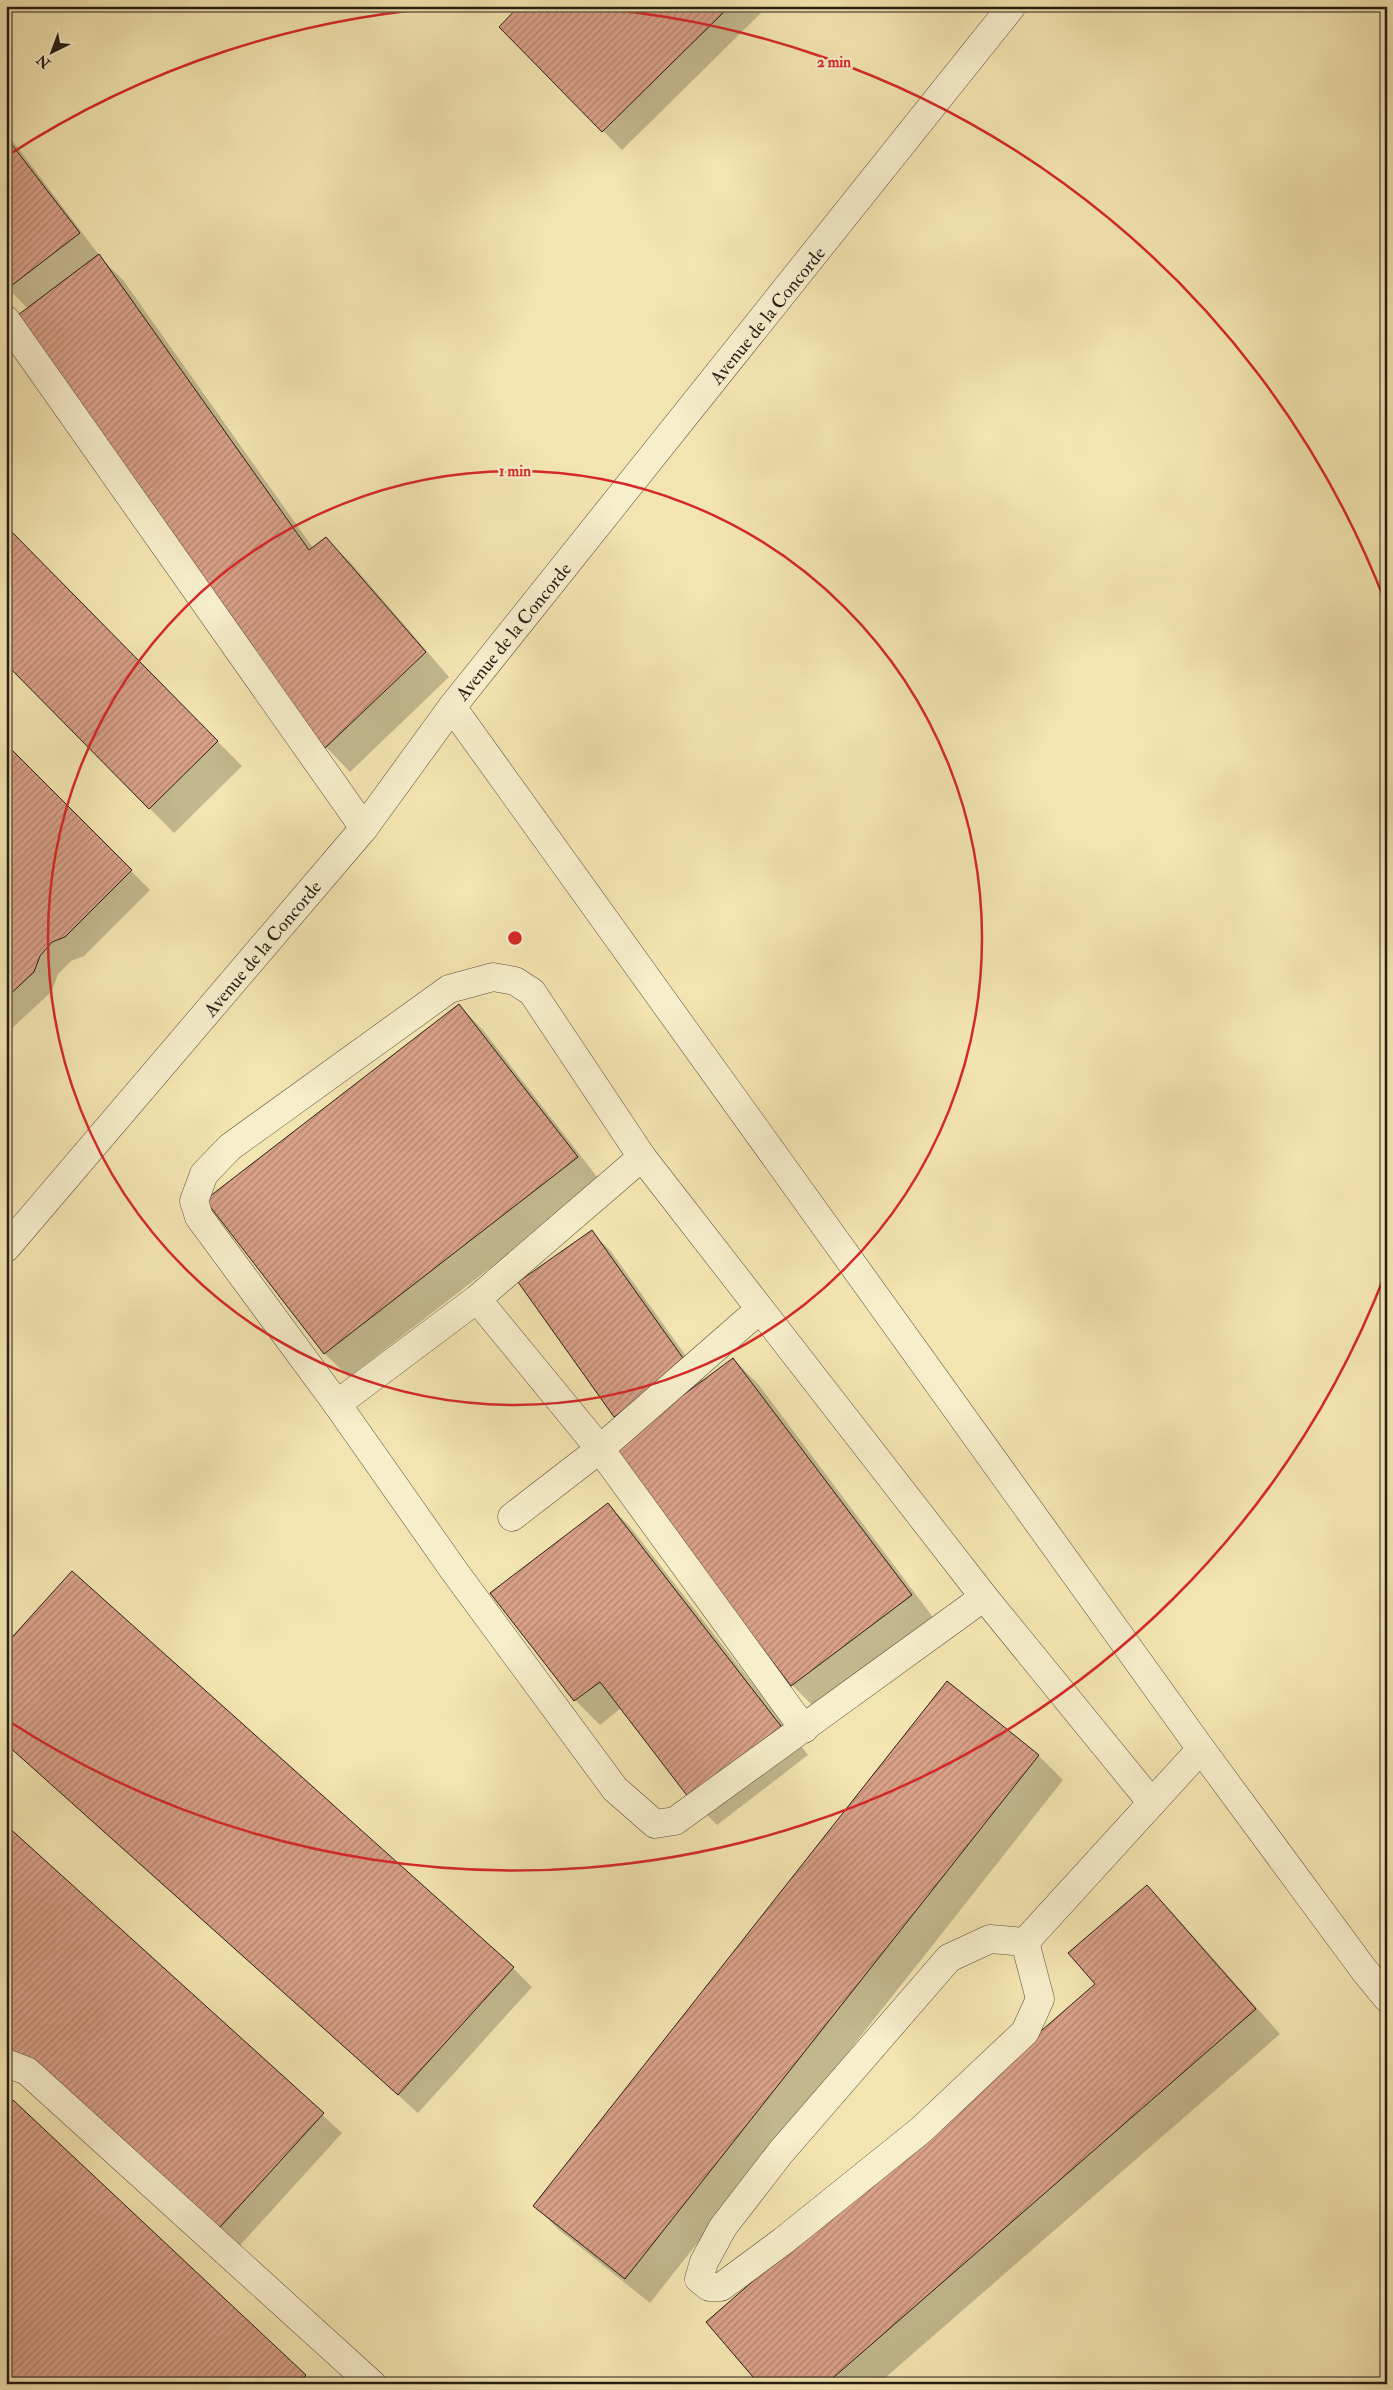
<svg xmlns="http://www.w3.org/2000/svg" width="1393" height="2390" viewBox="0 0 1393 2390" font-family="'IM FELL Double Pica',serif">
	<defs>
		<pattern id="building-hatch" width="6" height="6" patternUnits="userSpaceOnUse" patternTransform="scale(1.25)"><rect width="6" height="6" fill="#d9a088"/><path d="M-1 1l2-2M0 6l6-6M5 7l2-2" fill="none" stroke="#b0826e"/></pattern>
	</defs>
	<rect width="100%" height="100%" fill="#f3e5b1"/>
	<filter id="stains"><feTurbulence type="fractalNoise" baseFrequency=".004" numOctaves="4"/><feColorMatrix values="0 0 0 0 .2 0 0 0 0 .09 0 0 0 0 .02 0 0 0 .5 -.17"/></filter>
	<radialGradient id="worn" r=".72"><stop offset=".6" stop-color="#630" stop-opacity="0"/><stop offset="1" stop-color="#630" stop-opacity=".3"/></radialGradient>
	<g fill="#0003">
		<polygon points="521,6 768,6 622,150 501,27"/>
		<polygon points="6,132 102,259 123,280 313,548 326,539 351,563 449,677 350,772 326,747 219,621 28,309 6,286"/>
		<polygon points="6,528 242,766 174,833 6,663"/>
		<polygon points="6,746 150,890 84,956 71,961 58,974 52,991 6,1034"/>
		<polygon points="459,1005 483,1030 601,1182 349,1377 324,1353"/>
		<polygon points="591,1232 610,1250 704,1381 733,1359 758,1384 935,1620 816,1709 792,1685 633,1434 615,1416 520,1282"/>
		<polygon points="608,1504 632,1529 808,1755 717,1825 693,1801 621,1708 600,1725 575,1700 492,1593"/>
		<polygon points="947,1683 1039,1756 1063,1780 650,2303 559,2230 535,2206"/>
		<polygon points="6,1744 513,1968 532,1987 418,2113"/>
		<polygon points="6,1827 342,2133 233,2253 6,2048"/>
		<polygon points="1147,1887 1171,1911 1280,2034 878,2384 761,2384 1097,1984"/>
		<polygon points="305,2376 313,2384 6,2384"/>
	</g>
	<g fill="url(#building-hatch)" stroke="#261d14">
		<polygon points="519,6 730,6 602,132 499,27"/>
		<polygon points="6,137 80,233 7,289 6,288"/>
		<polygon points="99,254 309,550 326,537 426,652 325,748 218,621 10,321"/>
		<polygon points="6,526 218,741 149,809 6,664"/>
		<polygon points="6,744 132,870 65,937 52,942 40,956 34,972 6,998"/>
		<polygon points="459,1004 578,1157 324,1354 205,1200"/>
		<polygon points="592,1230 688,1365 614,1417 518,1282"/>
		<polygon points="733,1358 912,1595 791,1686 612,1448"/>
		<polygon points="608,1503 784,1730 692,1802 600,1682 574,1701 490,1593"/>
		<polygon points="72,1571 514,1967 398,2095 6,1744 6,1644"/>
		<polygon points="947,1681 1039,1755 625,2279 533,2206"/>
		<polygon points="6,1825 324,2113 213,2235 6,2047"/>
		<polygon points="1147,1885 1256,2009 826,2384 759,2384 706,2322 1095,1984 1068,1953"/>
		<polygon points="13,2100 306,2375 297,2384 6,2384 6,2107"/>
	</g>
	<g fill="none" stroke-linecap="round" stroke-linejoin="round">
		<g stroke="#594f3b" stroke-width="29">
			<g id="minor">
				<polyline points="6,320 364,828"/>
				<polyline points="452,707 1201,1749 1364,1970 1387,1998"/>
				<polygon points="493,977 515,981 532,992 642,1157 984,1597 675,1821 655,1824 615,1789 455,1572 337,1404 199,1217 194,1201 204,1174 230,1147 449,989"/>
				<polyline points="6,1248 364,828 452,707 1012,6"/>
				<polyline points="477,1299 642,1157"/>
				<polyline points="337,1404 477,1299 600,1449 804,1729"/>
				<polyline points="512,1517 600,1449 759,1310"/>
				<polyline points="984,1597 1152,1803"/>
				<polygon points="990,1939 1025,1942 1040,1999 1025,2032 921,2130 783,2241 721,2287 709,2287 699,2279 704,2262 723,2227 781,2152 949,1958"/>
				<polyline points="1025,1942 1201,1749"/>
				<polyline points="6,2063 27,2071 372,2384"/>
			</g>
		</g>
		<use href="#minor" stroke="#f7eecc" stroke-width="28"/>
	</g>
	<g fill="none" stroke="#d62828" stroke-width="2.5">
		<circle cx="515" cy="938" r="467"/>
		<path d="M1386 1272A933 933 0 0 1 7 1720M7 156A933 933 0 0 1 466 6M564 6A933 933 0 0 1 1386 604"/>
	</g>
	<g text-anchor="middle" stroke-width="4.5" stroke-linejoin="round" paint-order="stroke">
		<g font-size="19" fill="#261d14" stroke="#f7eecc">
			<text transform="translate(767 315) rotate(-51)" y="7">Avenue de la Concorde</text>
			<text transform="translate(513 631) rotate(-51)" y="7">Avenue de la Concorde</text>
			<text transform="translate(262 948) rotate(-50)" y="7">Avenue de la Concorde</text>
		</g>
	</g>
	<circle cx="515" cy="938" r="8" fill="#d62828" stroke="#f7eecc" stroke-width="2.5"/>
	<g font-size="15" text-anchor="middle" font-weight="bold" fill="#d62828" stroke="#f7eecc" stroke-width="4.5" stroke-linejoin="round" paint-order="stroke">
		<text x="834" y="67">2 min</text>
		<text x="515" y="476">1 min</text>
	</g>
	<rect width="1393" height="2390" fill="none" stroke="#f3e5b1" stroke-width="25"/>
	<rect x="8" y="8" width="1378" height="2375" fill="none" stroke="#261d14" stroke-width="2.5"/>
	<rect x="12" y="12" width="1368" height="2365" fill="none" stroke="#261d14"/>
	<g transform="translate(52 52) rotate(222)" stroke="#f7eecc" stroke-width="4" paint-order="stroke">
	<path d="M0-4L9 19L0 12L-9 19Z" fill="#261d14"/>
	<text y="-8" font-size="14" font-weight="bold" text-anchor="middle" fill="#261d14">N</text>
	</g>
	<rect width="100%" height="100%" filter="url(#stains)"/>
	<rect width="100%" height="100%" fill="url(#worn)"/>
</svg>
